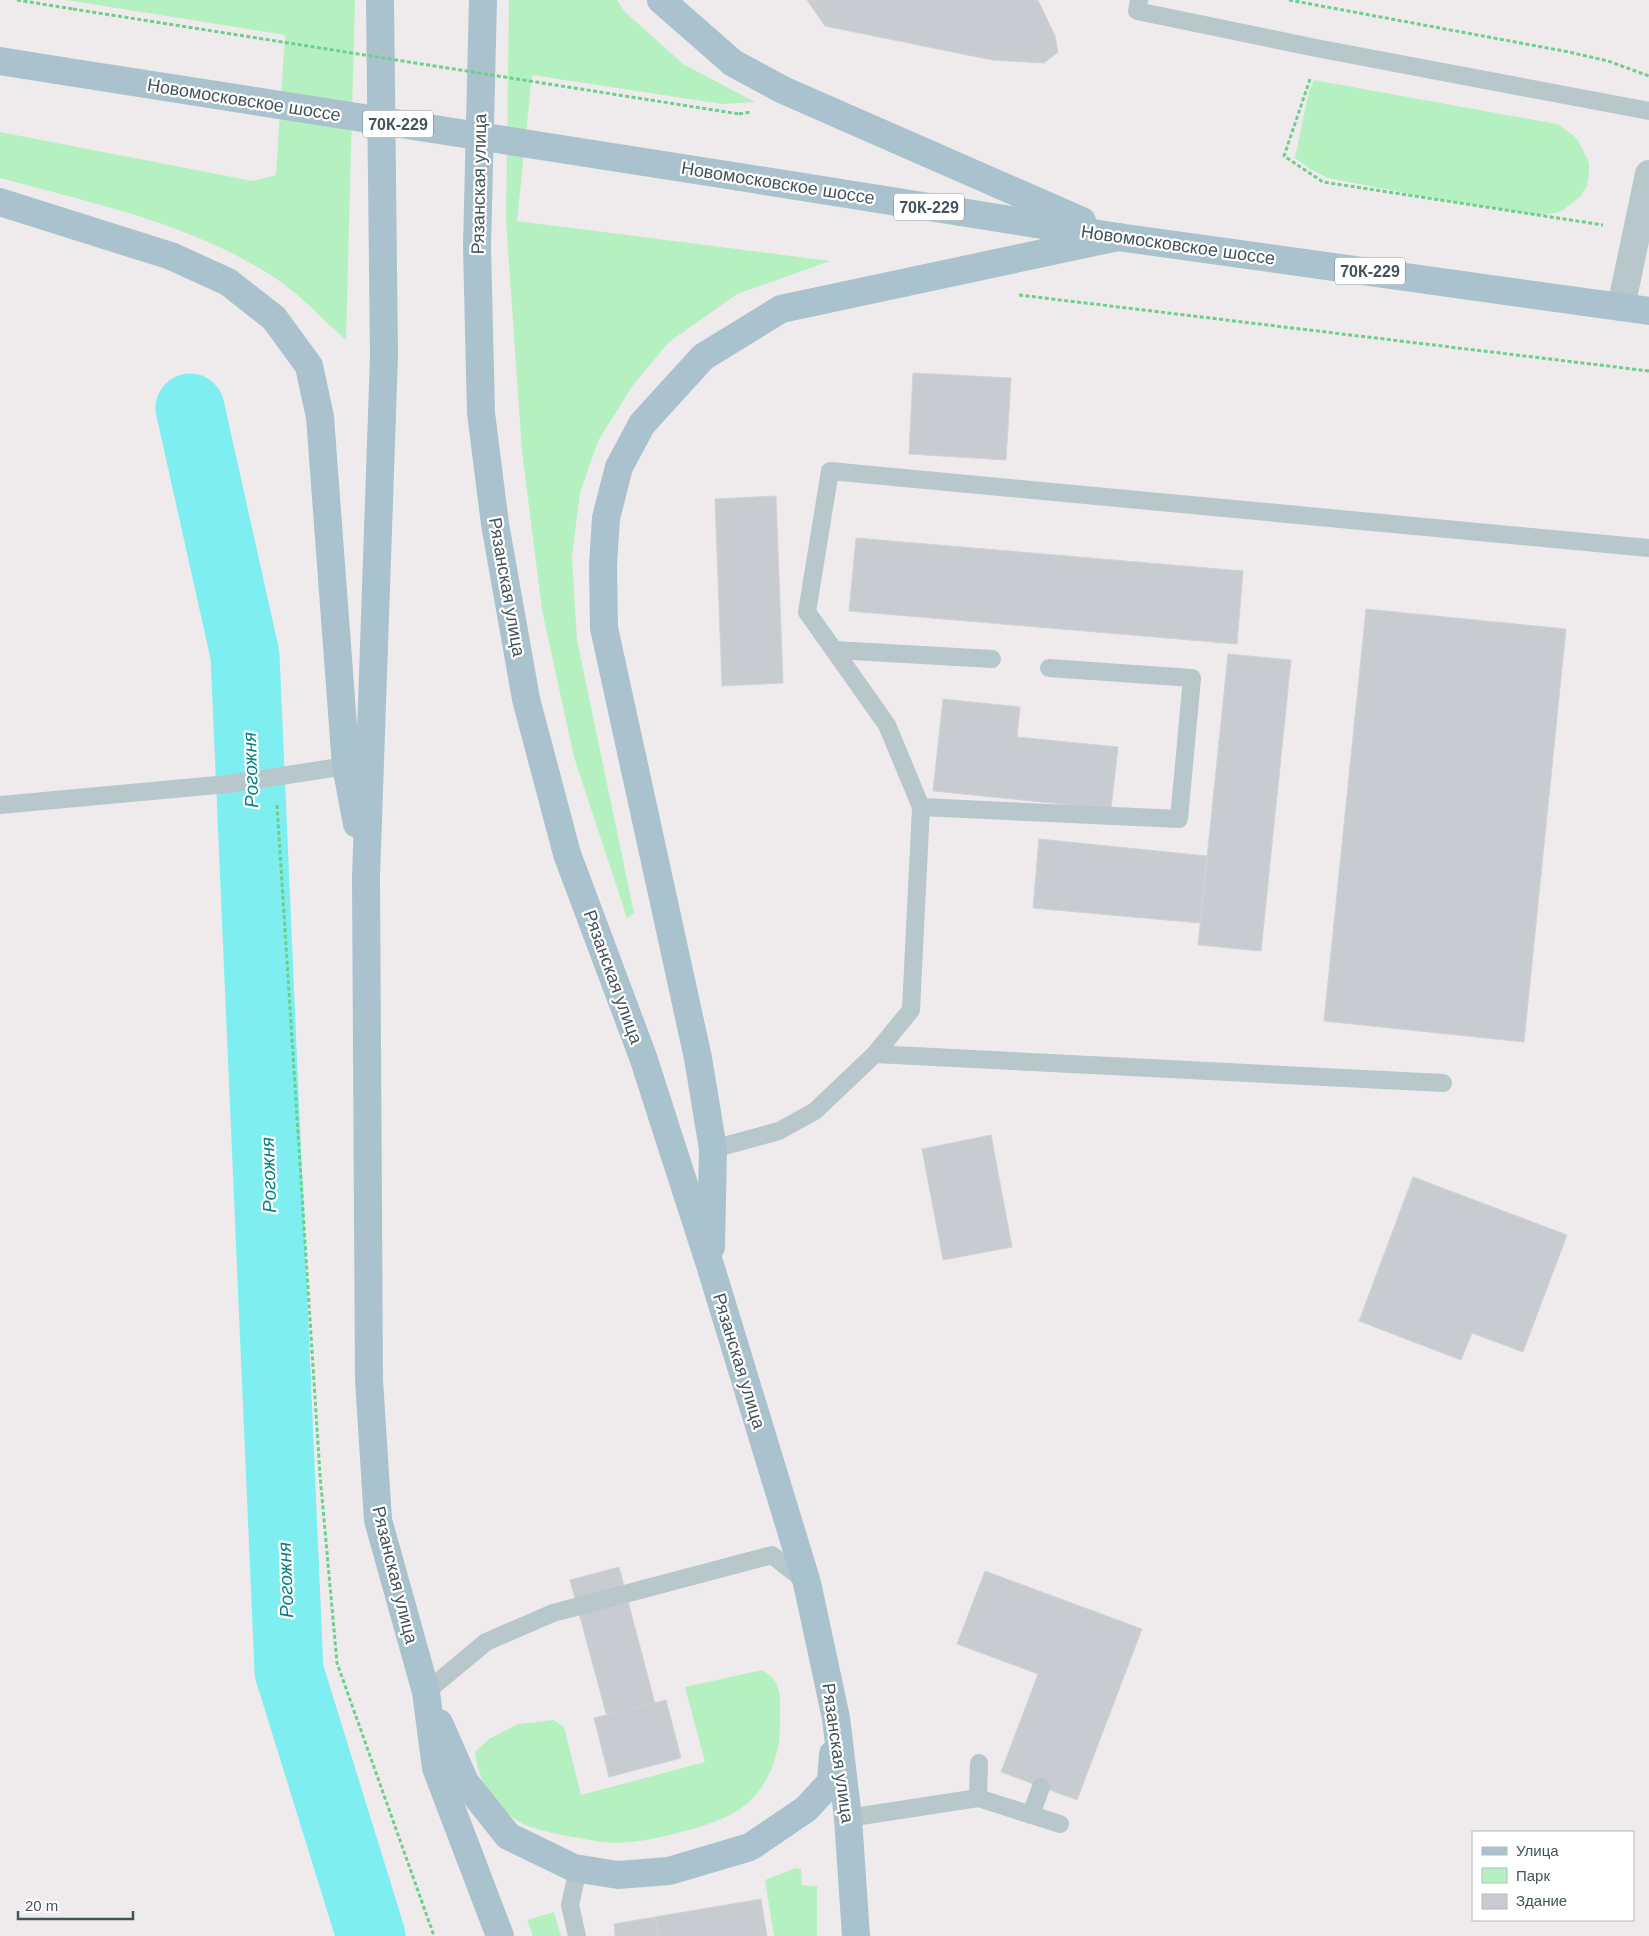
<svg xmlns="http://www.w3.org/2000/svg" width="1649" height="1936" viewBox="0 0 1649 1936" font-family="Arial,sans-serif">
	<rect width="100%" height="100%" fill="#efebec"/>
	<g fill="#b5f0c1">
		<path d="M 66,0 L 355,0 L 346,340 C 324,321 302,296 278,280 C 195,224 95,204 0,178 L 0,132 L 253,181 L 276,175 L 285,35 Z"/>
		<polygon points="509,0 617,0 624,11 683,64 755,102 722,104 532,75 517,221 830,261 737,294 669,342 633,385 598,441 580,493 572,556 577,640 634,913 627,918 574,757 542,610 522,451 506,221"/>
		<polygon points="1314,80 1557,124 1574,136 1579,142 1589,163 1589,172 1587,186 1581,196 1562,211 1550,214 1537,215 1431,198 1328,178 1310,169 1295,158 1309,91"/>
		<path d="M 762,1670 C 783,1682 780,1697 780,1719 C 781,1748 773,1777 752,1799 C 737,1815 713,1823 692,1829 C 667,1836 643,1842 617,1843 C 603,1843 586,1839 572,1837 C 557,1834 542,1831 528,1826 C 499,1815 477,1782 475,1752 L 489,1739 L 518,1724 L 554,1720 L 564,1727 L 581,1795 L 705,1762 L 685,1687 Z"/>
		<polygon points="796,1868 801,1869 802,1885 817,1886 817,1936 774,1936 765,1880"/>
		<polygon points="554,1912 561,1936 533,1936 527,1920"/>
	</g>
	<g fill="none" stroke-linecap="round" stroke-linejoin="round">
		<polyline stroke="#7feef0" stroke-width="69" points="190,408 245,655 289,1671 371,1936"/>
	</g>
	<g fill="#c8ccd1" stroke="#cfd3d8">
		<polygon points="807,0 1038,0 1055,36 1058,52 1044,63 992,60 825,26"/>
		<polygon points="913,373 1011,378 1006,460 909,454"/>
		<polygon points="776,496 783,683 722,686 715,499"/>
		<polygon points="856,538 1243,571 1237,644 849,611"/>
		<polygon points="1366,609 1566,629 1524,1042 1324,1021"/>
		<polygon points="1228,654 1291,660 1261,951 1198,945"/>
		<polygon points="943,699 1020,707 1017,737 1118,747 1111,809 933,791"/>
		<polygon points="1039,839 1207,856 1200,923 1033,908"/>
		<polygon points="991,1135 1012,1247 943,1260 922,1149"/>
		<polygon points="1413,1177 1567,1235 1523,1352 1472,1333 1461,1360 1359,1321"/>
		<polygon points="619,1567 658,1715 610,1728 570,1580"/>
		<polygon points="985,1571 1142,1629 1077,1800 1001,1772 1038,1674 957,1644"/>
		<polygon points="666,1700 681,1758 609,1777 594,1718"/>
		<polygon points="761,1899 767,1936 659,1936 655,1917"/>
		<polygon points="655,1917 659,1936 615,1936 614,1924"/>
	</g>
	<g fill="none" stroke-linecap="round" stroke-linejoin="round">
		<g stroke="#6cd08b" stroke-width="3" stroke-dasharray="4 2.5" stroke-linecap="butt">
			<polyline points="17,0 73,9"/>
			<polyline points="1289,0 1569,52 1608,61 1649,76"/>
			<polyline points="1310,79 1284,156 1323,182 1603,225"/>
			<polyline points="739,114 751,112"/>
			<polyline points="1019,295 1649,371"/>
			<polyline points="277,805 320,1475 337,1663 434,1936"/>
		</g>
		<g stroke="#b8c7cc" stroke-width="18">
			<polyline points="1139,0 1137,11 1316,48 1649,111"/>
			<polyline points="835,650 992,659"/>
			<polyline points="0,805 228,784 346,766"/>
			<polyline points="921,807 1179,819 1192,678 1049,668"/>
			<polyline points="875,1054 1443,1083"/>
			<polyline points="713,1149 779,1131 815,1111 875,1054 911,1010 921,807 887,725 807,612 830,471 1649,548"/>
			<polyline points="426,1692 486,1642 553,1613 772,1555 806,1582"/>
			<polyline points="978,1798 979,1763"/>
			<polyline points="1031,1815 1041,1787"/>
			<polyline points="848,1818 978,1798 1060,1824"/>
			<polyline points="577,1936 570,1905 578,1869"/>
		</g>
		<polyline stroke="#b8c7cc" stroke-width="28" points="1621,307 1649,174"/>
		<g stroke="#a9c2cd" stroke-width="28">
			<polyline points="380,0 384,356 366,877 369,1380 378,1520 426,1692 436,1768 500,1936"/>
			<polyline points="483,0 477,247 481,413 495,524 526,699 567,854 643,1057 711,1268 807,1583 836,1718 848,1818 856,1936"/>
			<polyline points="661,0 733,63 783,90 1082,221"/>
			<polyline points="0,61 56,70"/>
			<polyline points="740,177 1118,237 1649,311"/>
			<polyline points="0,202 171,256 228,282 274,318 309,366 320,417 346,766 357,824"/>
			<polyline points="711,1247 713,1149 698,1058 604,628 603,566 606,518 619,467 642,424 703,357 781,309 1118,237"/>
			<polyline points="439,1723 465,1782 508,1836 574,1868 618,1875 669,1871 750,1847 806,1809 831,1782 833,1754"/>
		</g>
		<polyline stroke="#6cd08b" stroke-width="3" stroke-dasharray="4 2.5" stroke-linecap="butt" points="73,9 739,114"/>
		<polyline stroke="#a9c2cd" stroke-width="28" points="56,70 740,177"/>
	</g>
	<g text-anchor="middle" stroke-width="4.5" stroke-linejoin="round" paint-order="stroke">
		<g fill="#fff" stroke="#7b878c" stroke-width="1">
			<rect x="363" y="110.5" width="70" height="27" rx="4"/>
			<rect x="894" y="193.5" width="70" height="27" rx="4"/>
			<rect x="1335" y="257.5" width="70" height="27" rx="4"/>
		</g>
		<g font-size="16" font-weight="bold" fill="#43535a">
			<text x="398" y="130">70К-229</text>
			<text x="929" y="213">70К-229</text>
			<text x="1370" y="277">70К-229</text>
		</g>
		<g font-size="18" fill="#43535a" stroke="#fff">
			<text transform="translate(244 100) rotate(9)" y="6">Новомосковское шоссе</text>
			<text transform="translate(778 183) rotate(9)" y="6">Новомосковское шоссе</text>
			<text transform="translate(479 184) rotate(-89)" y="6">Рязанская улица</text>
			<text transform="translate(1178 245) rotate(8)" y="6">Новомосковское шоссе</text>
			<text transform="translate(507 587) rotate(80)" y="6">Рязанская улица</text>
			<text transform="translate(613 977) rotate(70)" y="6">Рязанская улица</text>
			<text transform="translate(739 1361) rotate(73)" y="6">Рязанская улица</text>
			<text transform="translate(395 1575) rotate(76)" y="6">Рязанская улица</text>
			<text transform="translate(838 1753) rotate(82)" y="6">Рязанская улица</text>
		</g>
		<g font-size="19" font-style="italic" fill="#078284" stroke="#fff">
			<text transform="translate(250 770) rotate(-92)" y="7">Рогожня</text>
			<text transform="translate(268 1175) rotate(-92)" y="7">Рогожня</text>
			<text transform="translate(285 1580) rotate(-92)" y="7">Рогожня</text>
		</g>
	</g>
	<rect x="1472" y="1831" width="162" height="90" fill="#ffffff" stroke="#b4babd"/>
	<rect x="1482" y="1847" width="25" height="8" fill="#a9c2cd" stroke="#b4babd"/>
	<text x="1516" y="1856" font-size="15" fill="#43535a">Улица</text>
	<rect x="1482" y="1868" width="25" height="15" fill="#b5f0c1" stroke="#b4babd"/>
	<text x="1516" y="1881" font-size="15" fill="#43535a">Парк</text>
	<rect x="1482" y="1894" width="25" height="15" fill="#c8ccd1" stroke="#b4babd"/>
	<text x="1516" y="1906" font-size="15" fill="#43535a">Здание</text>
	<path d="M18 1911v8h115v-8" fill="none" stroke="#43535a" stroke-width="2.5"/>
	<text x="25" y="1911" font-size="15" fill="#43535a" stroke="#ffffff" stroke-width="4" paint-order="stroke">20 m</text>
</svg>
